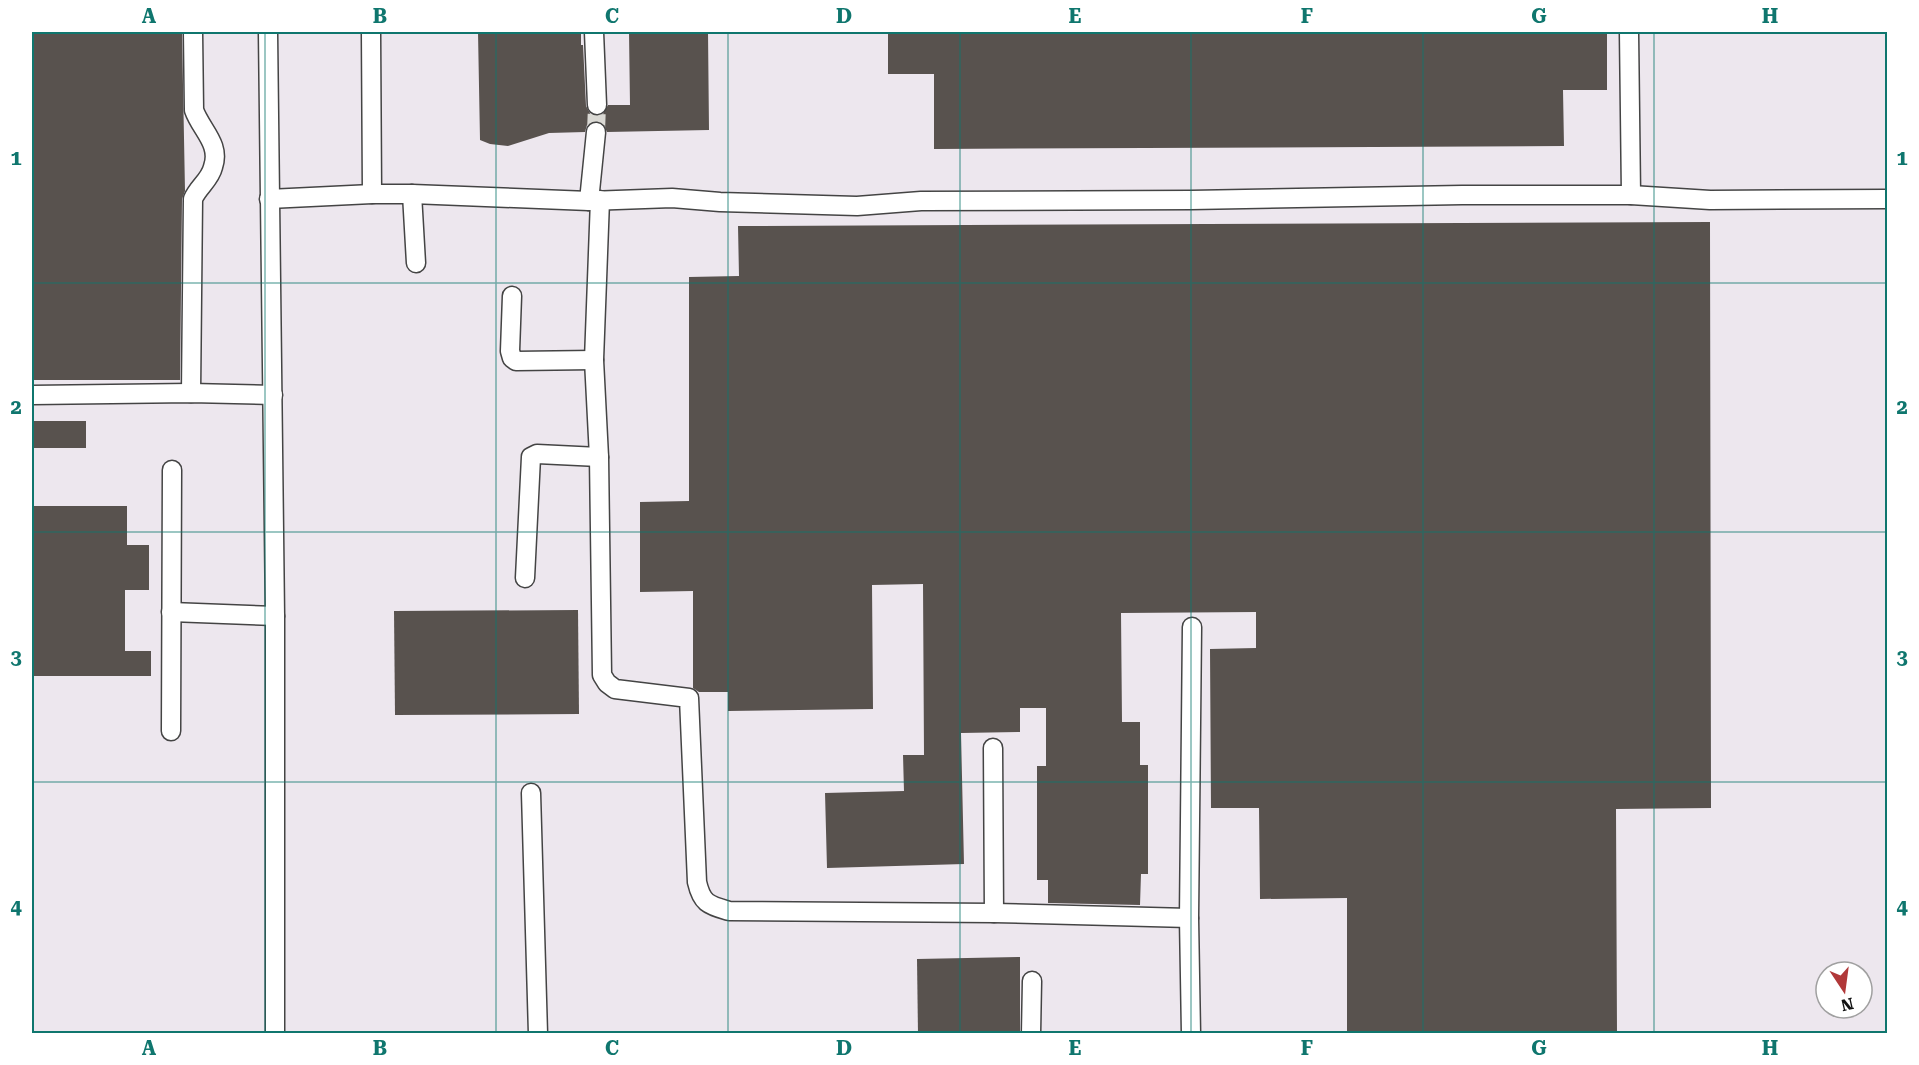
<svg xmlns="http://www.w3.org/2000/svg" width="1919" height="1065" viewBox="0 0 1919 1065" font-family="'Roboto Serif',serif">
	<rect width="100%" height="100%" fill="#fefcf6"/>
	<path fill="#ede7ee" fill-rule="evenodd" d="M 32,32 L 1887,32 L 1887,1033 L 32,1033 ZM 1826,972 L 1862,972 L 1862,1008 L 1826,1008 Z"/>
	<g fill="#58524e">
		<polygon points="32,32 182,32 185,191 182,199 180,380 32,380"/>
		<polygon points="478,32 581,32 581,45 583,45 586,106 591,115 597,116 603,114 608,105 630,105 629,32 708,32 709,130 607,132 603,123 597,121 587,125 585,132 549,133 508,146 490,144 480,140"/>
		<polygon points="888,32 1607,32 1607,90 1563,90 1564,146 934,149 934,74 888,74"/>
		<polygon points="1710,222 1711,808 1616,809 1617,1034 1347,1034 1347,898 1260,899 1259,808 1211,808 1210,649 1256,648 1256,612 1121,613 1122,722 1140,722 1140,765 1148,765 1148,874 1141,874 1140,905 1048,903 1048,880 1037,880 1037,766 1046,766 1046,708 1020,708 1020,732 961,733 964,864 827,868 825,793 904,791 903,755 924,755 923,584 872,585 873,709 728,711 728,692 699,692 693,688 693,591 640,592 640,502 689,501 689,277 739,276 738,226"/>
		<rect x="32" y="421" width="54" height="27"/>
		<polygon points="32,506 127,506 127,545 149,545 149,590 125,590 125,651 151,651 151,676 32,676"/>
		<polygon points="578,610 579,714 395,715 394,611"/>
		<polygon points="1020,957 1020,1034 918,1034 917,959"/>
	</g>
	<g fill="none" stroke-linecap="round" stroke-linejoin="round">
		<polyline stroke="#dad9d4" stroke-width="18" stroke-dasharray="18 9" stroke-linecap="butt" points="596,132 597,105"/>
		<g stroke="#444" stroke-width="21">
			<g id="minor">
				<polyline points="268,32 275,616 275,1034"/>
				<polyline points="371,32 372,194"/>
				<polyline points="594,32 597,105"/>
				<polyline points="1629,32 1631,195"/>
				<polyline points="412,194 416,263"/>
				<polyline points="269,199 372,194 412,194 589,201 672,198 720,202 857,206 921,201 1191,200 1462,195 1631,195 1710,200 1888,199"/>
				<path d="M 600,200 L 594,360 L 599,457 L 602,675 L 607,683 L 615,689 L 689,698 L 697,882 C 702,904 709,905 729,911 L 994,913 L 1189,918"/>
				<polyline points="589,201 596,132"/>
				<polyline points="512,296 510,351 512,358 516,361 594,360"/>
				<path d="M 191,393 L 193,199 C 198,187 210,180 213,167 C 221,144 201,130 194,110 L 193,32"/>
				<polyline points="32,395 191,393 273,395"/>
				<polyline points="525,578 531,457 537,454 599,457"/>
				<polyline points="171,612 275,616"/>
				<polyline points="171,731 172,470"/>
				<polyline points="993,748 994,913"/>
				<polyline points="531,793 538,1034"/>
				<polyline points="1031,1034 1032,981"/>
				<polyline points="1191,1034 1189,918 1192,627"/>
			</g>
		</g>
		<use href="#minor" stroke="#fff" stroke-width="18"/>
	</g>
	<path fill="none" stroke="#0f766e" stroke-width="1.5" stroke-opacity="0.55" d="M 265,32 L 265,1034M 496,32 L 496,1034M 728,32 L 728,1034M 960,32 L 960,1034M 1191,32 L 1191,1034M 1423,32 L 1423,1034M 1654,32 L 1654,1034M 32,283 L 1888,283M 32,532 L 1888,532M 32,782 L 1888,782"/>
	<rect width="1919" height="1065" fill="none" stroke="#ffffff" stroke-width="66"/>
	<g transform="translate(1844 990) rotate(167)"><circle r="28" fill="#ffffff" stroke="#a0a0a0" stroke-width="1.5"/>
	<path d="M0-4.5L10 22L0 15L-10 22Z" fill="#b13839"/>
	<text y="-9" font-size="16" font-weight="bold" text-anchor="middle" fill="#111111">N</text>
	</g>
	<rect x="33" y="33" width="1853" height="999" fill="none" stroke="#0f766e" stroke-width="2"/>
	<g font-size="20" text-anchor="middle" font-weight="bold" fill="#0f766e">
		<text x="149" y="23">A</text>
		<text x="380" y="23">B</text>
		<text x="612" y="23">C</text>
		<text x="844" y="23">D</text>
		<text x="1075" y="23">E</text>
		<text x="1307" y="23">F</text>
		<text x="1539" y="23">G</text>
		<text x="1770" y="23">H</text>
		<text x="16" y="165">1</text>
		<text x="1902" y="165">1</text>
		<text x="16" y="414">2</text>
		<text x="1902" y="414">2</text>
		<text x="16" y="664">3</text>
		<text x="1902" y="664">3</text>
		<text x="16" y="914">4</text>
		<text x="1902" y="914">4</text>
		<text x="149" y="1055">A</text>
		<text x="380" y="1055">B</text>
		<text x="612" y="1055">C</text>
		<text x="844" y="1055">D</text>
		<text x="1075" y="1055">E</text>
		<text x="1307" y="1055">F</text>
		<text x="1539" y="1055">G</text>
		<text x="1770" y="1055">H</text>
	</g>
</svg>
